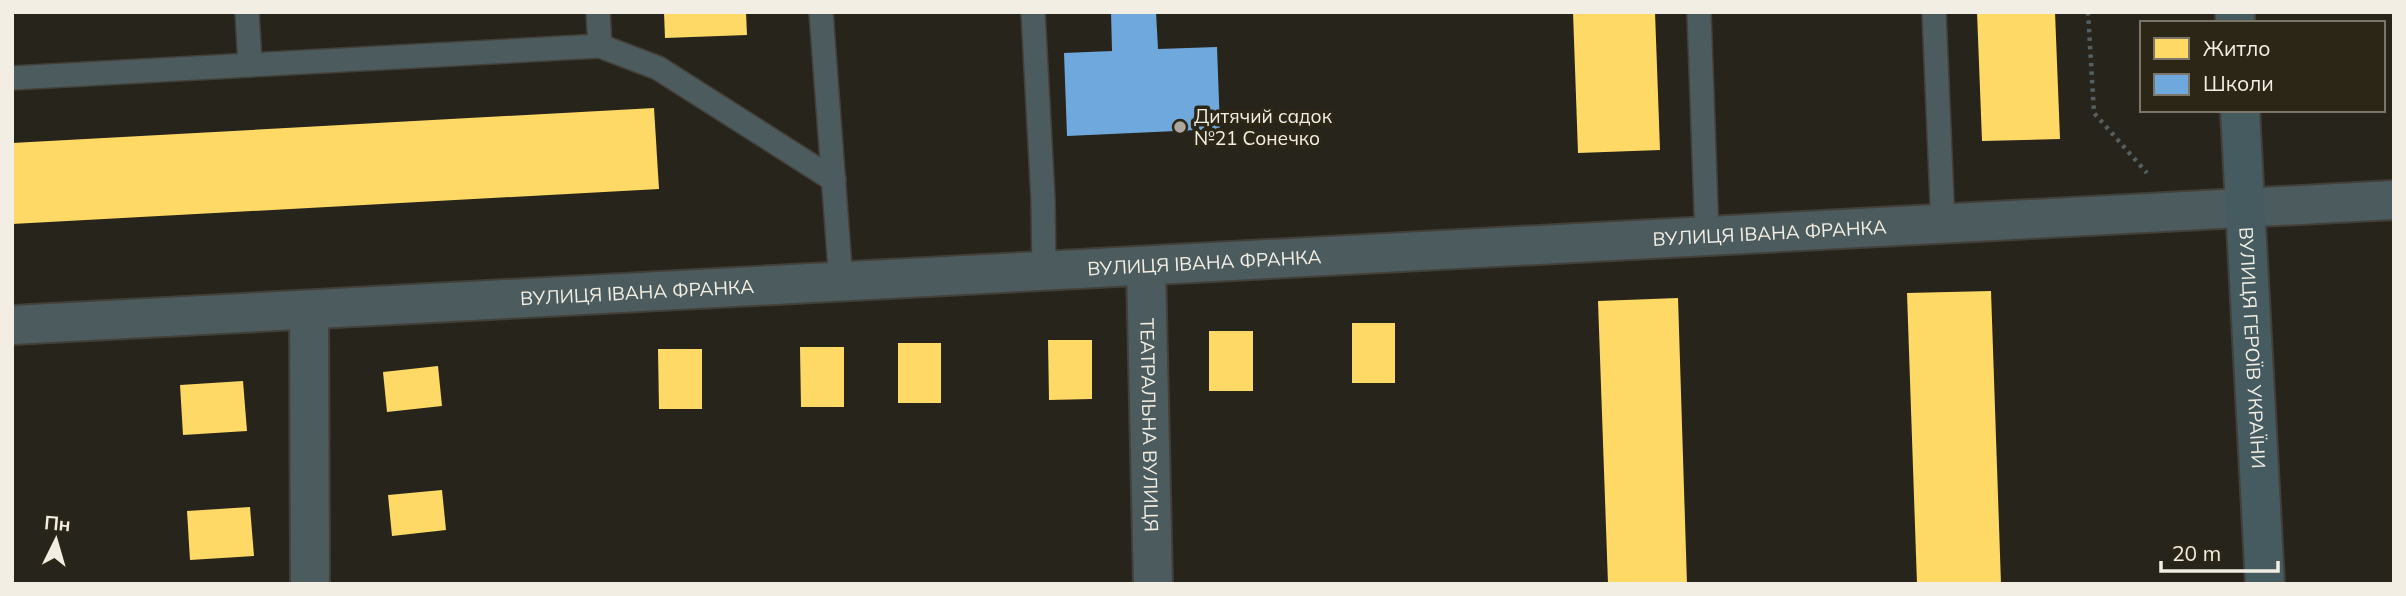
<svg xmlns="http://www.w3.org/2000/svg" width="2406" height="596" viewBox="0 0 2406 596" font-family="Mulish,sans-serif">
	<rect width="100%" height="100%" fill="#27241c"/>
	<g fill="#ffd966">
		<polygon points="664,12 746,12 747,35 665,38"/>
		<polygon points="1573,12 1655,12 1660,150 1578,153"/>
		<polygon points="1977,12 2055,12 2060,139 1982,141"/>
		<polygon points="654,108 659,189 12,224 12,143"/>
		<polygon points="1991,291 2001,584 1917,584 1907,293"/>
		<polygon points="1678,298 1687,584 1608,584 1598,301"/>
		<rect x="1352" y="323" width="43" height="60"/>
		<rect x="1209" y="331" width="44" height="60"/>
		<polygon points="1048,340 1092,340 1092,399 1049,400"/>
		<rect x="898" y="343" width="43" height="60"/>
		<polygon points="800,347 844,347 844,407 801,407"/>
		<polygon points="658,349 702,349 702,409 659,409"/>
		<polygon points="438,366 442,406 387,412 383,372"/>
		<polygon points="243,381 247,431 183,435 180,385"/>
		<polygon points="442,490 446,530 392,536 388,495"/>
		<polygon points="250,507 254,556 190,560 187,511"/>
	</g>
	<polygon fill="#6fa8dc" points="1111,12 1156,12 1158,49 1217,47 1220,129 1067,136 1064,53 1112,51"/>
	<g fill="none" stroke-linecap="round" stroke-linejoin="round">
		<g stroke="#433f39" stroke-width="26">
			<g id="lane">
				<polyline points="247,12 250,64"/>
				<polyline points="598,12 600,46"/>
				<polyline points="821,12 841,282"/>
				<polyline points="1033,12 1043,199 1044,272"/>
				<polyline points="1699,12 1707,238"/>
				<polyline points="1934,12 1943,225"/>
				<polyline points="12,78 600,46 658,68 834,180"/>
			</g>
		</g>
		<g stroke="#433f39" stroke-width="42">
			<g id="street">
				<path id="s1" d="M 1146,267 L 1153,584"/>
				<polyline points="309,310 310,584"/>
				<path id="s2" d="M 12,325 L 2394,200"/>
			</g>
		</g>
		<g stroke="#433f39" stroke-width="42">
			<g id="secondary">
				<polyline points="2235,12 2235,23"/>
				<path id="s3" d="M 2240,110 L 2265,584"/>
			</g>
		</g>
		<polyline stroke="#565f5f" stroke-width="4.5" stroke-dasharray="3.5 5" stroke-linecap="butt" points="2088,12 2094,113 2147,173"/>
		<use href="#lane" stroke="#4c5b5d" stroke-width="23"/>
		<use href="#street" stroke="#4c5b5d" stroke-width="38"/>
		<use href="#secondary" stroke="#465b60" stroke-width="38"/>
	</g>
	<circle fill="#aba79e" stroke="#2c2617" stroke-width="2.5" cx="1180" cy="127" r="7"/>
	<g text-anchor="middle" stroke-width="7" stroke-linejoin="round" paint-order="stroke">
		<g font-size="19" fill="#f2eee4" stroke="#2c2617" text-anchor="start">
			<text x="1194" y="123">Дитячий садок<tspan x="1194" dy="22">№21 Сонечко</tspan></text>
		</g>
		<g font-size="19" fill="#f2eee4" stroke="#2c2617">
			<text dy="7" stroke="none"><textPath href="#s2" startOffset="1760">ВУЛИЦЯ ІВАНА ФРАНКА</textPath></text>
			<text dy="7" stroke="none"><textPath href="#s2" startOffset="1194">ВУЛИЦЯ ІВАНА ФРАНКА</textPath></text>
			<text dy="7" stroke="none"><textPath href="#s2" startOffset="626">ВУЛИЦЯ ІВАНА ФРАНКА</textPath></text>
			<text dy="7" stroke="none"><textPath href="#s3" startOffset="238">ВУЛИЦЯ ГЕРОЇВ УКРАЇНИ</textPath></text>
			<text dy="7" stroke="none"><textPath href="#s1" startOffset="158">ТЕАТРАЛЬНА ВУЛИЦЯ</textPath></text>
		</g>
	</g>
	<rect width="2406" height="596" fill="none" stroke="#f2eee4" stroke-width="28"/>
	<rect x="2140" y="21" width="245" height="91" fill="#2c2617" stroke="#7b7669" stroke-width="2"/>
	<rect x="2154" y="38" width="35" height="21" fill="#ffd966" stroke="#7b7669" stroke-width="2"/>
	<text x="2203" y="56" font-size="21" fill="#f2eee4">Житло</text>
	<rect x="2154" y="74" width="35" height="21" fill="#6fa8dc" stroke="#7b7669" stroke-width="2"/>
	<text x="2203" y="91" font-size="21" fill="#f2eee4">Школи</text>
	<g transform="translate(56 540) rotate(5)" stroke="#2c2617" stroke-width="5" paint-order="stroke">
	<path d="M0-5L12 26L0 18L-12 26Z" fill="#f2eee4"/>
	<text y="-10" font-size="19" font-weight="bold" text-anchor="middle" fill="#f2eee4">Пн</text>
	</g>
	<path d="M2161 561v10h117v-10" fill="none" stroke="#f2eee4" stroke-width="3.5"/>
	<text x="2172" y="561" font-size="21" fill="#f2eee4" stroke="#2c2617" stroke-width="5" paint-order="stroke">20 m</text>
</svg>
